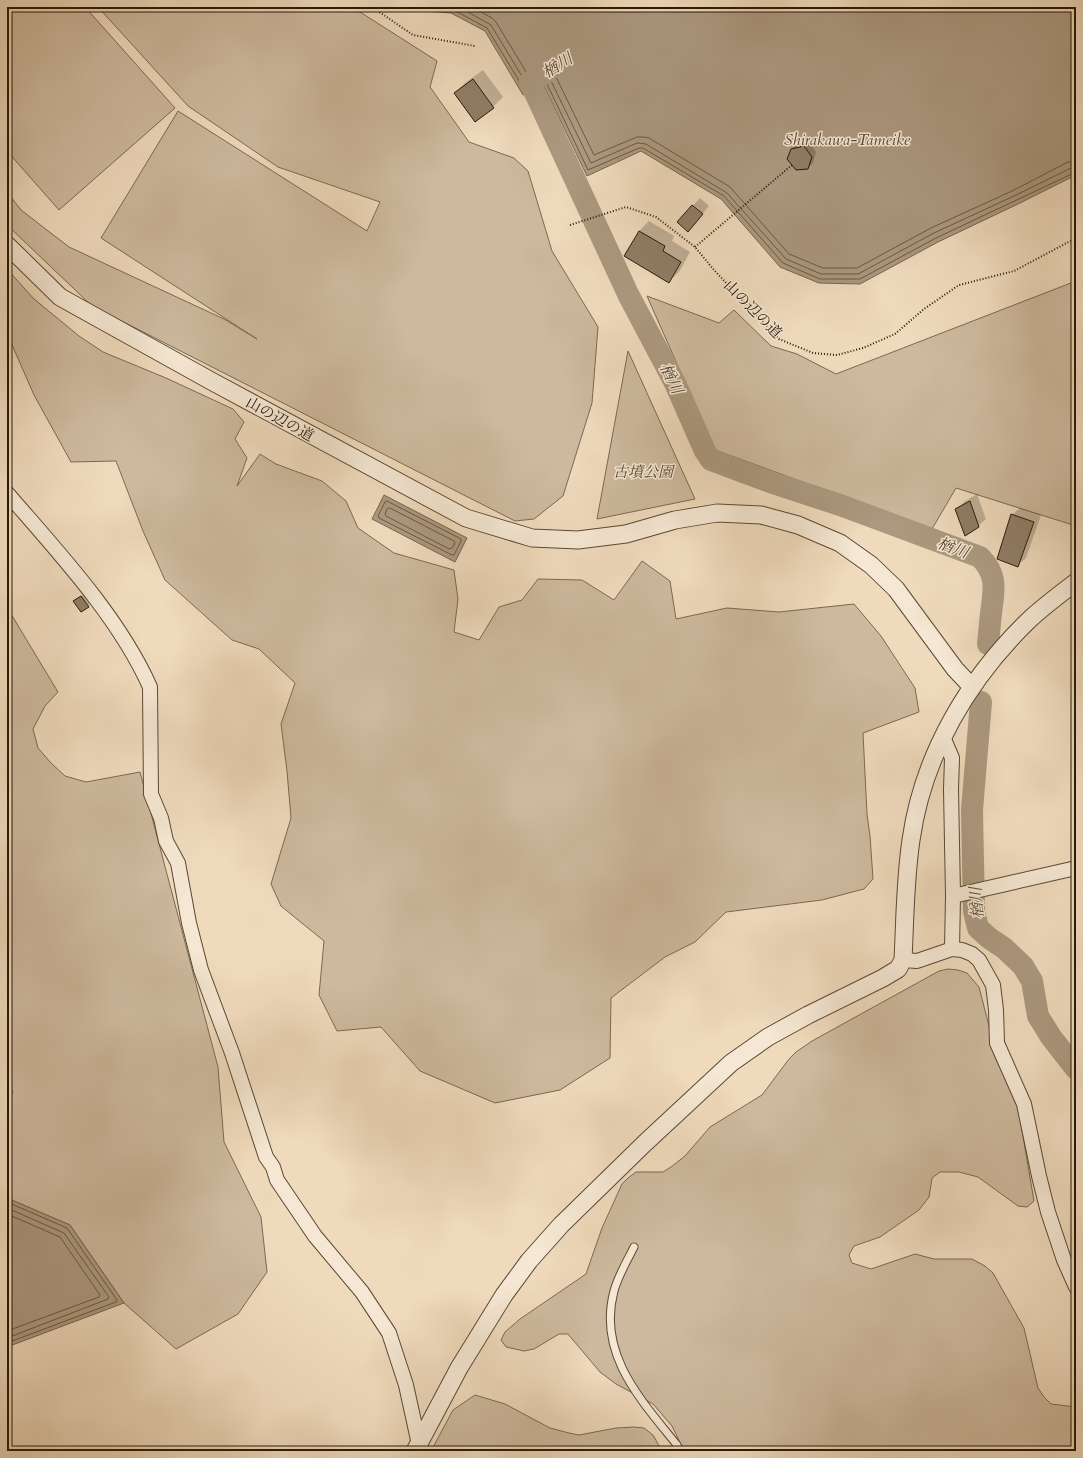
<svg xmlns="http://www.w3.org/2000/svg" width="1083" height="1458" viewBox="0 0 1083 1458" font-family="Cardo,'Noto Serif JP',serif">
	<rect width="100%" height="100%" fill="#efdabc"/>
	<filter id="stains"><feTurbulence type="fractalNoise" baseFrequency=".005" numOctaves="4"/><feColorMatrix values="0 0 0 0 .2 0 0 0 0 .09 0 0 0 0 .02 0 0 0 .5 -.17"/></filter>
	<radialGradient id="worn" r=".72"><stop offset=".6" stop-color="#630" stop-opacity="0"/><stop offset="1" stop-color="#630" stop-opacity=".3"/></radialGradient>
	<g fill="#cdb99d" stroke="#7a6952">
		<polygon points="7,7 85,7 175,108 59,210 7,151"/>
		<polygon points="98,7 336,7 360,12 437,61 430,87 469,142 514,158 528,171 552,251 598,327 592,403 563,496 534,519 515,521 92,306 7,225 7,192 21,210 69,247 224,319 257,339 101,238 178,111 367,231 380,202 278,167 188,106"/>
		<polygon points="7,269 34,299 79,336 103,352 166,378 233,409 244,422 235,439 247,458 237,486 260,454 276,464 322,481 346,501 358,528 394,553 454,570 458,599 454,632 479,640 499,607 522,600 538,579 582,580 614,600 642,561 670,581 676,619 727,608 779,612 854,604 881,636 915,688 919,712 863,733 867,814 870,836 873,879 864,889 822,900 726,912 695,942 665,957 611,998 610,1058 560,1090 495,1103 420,1071 381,1027 337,1031 319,995 324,941 281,906 271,884 291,818 287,771 281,724 295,683 259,649 232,640 165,580 143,531 116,461 71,462 34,395 9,338 7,338"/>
		<polygon points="1076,281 1076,526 956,488 932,529 715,450 647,296 719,323 734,310 771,346 797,354 836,374"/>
		<polygon points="628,351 695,499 597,519"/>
		<polygon points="7,601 11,614 58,692 45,706 33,729 38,748 51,763 65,776 86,782 140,772 218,1067 224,1142 261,1217 267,1272 238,1314 176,1349 124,1303 70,1225 7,1198 7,1105 13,1091 7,1085"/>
		<polygon points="948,969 958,970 967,973 979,987 999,1065 1018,1107 1034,1201 1027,1207 1018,1206 978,1177 959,1172 940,1172 932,1178 929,1197 919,1210 880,1237 854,1246 849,1255 852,1263 871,1269 915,1254 934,1259 972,1259 985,1266 993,1273 1024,1328 1038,1388 1044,1397 1051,1404 1076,1407 1076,1451 684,1451 672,1426 653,1404 616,1384 600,1372 568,1334 559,1334 534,1349 524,1351 506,1347 501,1340 505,1332 520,1319 586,1274 602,1228 622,1184 628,1178 636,1172 663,1172 671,1167 685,1156 710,1127 762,1095 789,1059 796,1052 812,1041 939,971"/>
		<polygon points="475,1395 505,1404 550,1428 569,1433 579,1435 616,1428 634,1427 644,1428 653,1435 662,1451 431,1451 453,1410"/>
	</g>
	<g fill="#ab987e" stroke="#76654e">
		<polygon points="407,7 1076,7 1076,175 1018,204 938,242 860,284 819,283 780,267 721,199 641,151 587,176 544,86 523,95 485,31 451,13 413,10"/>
		<polygon points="384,495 467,538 455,562 372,519"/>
		<polygon points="7,1198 70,1225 124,1303 7,1347"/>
	</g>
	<g fill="#0003">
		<polygon points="483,70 503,97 493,107 455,93 465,83"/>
		<polygon points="809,142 816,152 813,163 808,168 792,149 797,144"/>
		<polygon points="700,198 709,206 695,223 678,222"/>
		<polygon points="649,221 674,236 672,241 690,252 679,272 669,281 639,231"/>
		<polygon points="977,494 986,519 978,526 957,509 964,502"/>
		<polygon points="1020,508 1041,515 1026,558 1018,565 1012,515"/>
		<polygon points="84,594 90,604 88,606 77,599"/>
	</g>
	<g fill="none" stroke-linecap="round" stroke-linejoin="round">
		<g stroke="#695842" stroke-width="1">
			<polyline points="429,7 452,9 487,28 524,89 542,82 547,84 588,170 639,148 643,148 724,196 783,263 820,279 860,279 936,238 1076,172"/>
			<path d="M 459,7 L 491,25 L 526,83 C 535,82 542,73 551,81 L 591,163 L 637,143 L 646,144 L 727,193 L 786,259 L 821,274 L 858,274 L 934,233 L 1014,196 L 1071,168 L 1076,167"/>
			<path d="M 472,7 L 492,18 L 496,22 L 528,75 C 540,74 545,66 556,77 L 594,155 L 637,137 L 643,137 L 649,138 L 730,187 L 789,254 L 823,268 L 857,268 L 931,228 L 1012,191 L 1068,162 L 1076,161"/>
			<polygon points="387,501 461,539 461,541 454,555 452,555 379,518 378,516 385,502"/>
			<polygon points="390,508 454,541 455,543 452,548 449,549 386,516 385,514 387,509"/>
			<polyline points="7,1202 67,1228 117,1300 116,1302 7,1343"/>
			<polyline points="7,1208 64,1233 109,1297 108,1299 7,1338"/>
			<polyline points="7,1214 60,1237 100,1295 99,1297 7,1331"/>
		</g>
		<g stroke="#ab987e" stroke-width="22">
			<path d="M 548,71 L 530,82 L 628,294 L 675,383 L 705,451 L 711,460 L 770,482 L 840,505 L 980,557 C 998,575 994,590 991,613 C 990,623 989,634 988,644"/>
			<polyline points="981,702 972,810 974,911 978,928 989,938 1004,948 1023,966 1032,981 1038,1016 1051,1037 1076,1069"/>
		</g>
	</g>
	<g fill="#8f7d65" stroke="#271907">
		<polygon points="473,79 494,108 475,122 454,93"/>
		<polygon points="804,146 812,157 808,169 796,170 787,159 791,149"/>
		<polygon points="692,205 703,214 688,232 677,222"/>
		<polygon points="639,231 665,246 663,251 681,262 669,283 624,256"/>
		<polygon points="970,501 979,527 965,536 955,509"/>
		<polygon points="1011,514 1034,522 1018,567 997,559"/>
		<polygon points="81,596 89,607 81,612 73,601"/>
	</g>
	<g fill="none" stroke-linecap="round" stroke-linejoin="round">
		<g stroke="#594934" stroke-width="9">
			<path id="service" d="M 634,1247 C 627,1261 618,1276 614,1291 C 597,1354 641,1400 677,1445 L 680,1451"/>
		</g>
		<g stroke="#594934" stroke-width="16">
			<g id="minor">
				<path d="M 7,493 C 57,551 119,617 150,687 L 151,794 L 161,818 L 166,841 L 178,863 L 189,923 L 201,970 L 232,1053 L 266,1157 L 273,1167 L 277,1180 L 315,1236 L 362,1292 L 389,1333 L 406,1385 L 420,1449"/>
				<polyline points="943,737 952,758 951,789 953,896 952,949"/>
				<polyline points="953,896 1076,868"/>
				<polyline points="903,960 917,961 952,949 962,950 972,954 979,960 993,985 996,1010 997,1043 1024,1104 1039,1176 1048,1212 1064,1260 1076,1287"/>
			</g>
		</g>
		<g stroke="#594934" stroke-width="19">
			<g id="tertiary">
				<polyline points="7,245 60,297 213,382 466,518 532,538 578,540 626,534 675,520 717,513 761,515 798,525 840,543 871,565 896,589 955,669 972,687"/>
				<path d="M 415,1451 L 459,1368 L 504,1295 L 529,1261 L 561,1225 L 645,1143 L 731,1063 L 768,1037 L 808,1015 L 883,978 L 898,969 L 903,960 C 905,920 905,880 911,840 C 923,755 968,679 1029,620 C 1044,606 1060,594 1076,582"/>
			</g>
		</g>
		<g stroke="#271907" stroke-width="2" stroke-dasharray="1 2" stroke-linecap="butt">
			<polyline points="372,7 413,35 475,46"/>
			<polyline points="570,225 626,207 656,217 695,247 714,270 779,339 813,353 837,355 863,348 895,334 924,309 959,285 1014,271 1076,238"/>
			<polyline points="695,247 792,165"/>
		</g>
		<use href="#service" stroke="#f5e7d3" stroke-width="7"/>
		<use href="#minor" stroke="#f5e7d3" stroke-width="14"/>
		<use href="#tertiary" stroke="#f5e7d3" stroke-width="17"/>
	</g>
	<g text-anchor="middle" stroke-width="3" stroke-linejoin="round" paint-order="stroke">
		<g font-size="15" fill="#271907" stroke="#f5e7d3">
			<text transform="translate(753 309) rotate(45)" y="5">山の辺の道</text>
			<text transform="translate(280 419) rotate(29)" y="5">山の辺の道</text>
		</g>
		<g font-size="15" font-style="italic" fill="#594934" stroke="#f5e7d3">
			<text x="643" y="477">古墳公園</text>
		</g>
		<g font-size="16" font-style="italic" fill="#5c4c37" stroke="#f5e7d3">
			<text transform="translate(557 65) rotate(-32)" y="6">楢川</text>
			<text x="847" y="145">Shirakawa-Tameike</text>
			<text transform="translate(672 378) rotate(64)" y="6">楢川</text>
			<text transform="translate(953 547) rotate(20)" y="6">楢川</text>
			<text transform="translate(976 903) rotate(-95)" y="6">楢川</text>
		</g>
	</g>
	<rect width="1083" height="1458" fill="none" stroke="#efdabc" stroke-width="24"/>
	<rect x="8" y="8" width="1067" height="1442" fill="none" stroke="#271907" stroke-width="2"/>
	<rect x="12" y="12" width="1059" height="1434" fill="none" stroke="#271907"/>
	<rect width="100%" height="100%" filter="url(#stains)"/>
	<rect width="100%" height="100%" fill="url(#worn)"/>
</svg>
